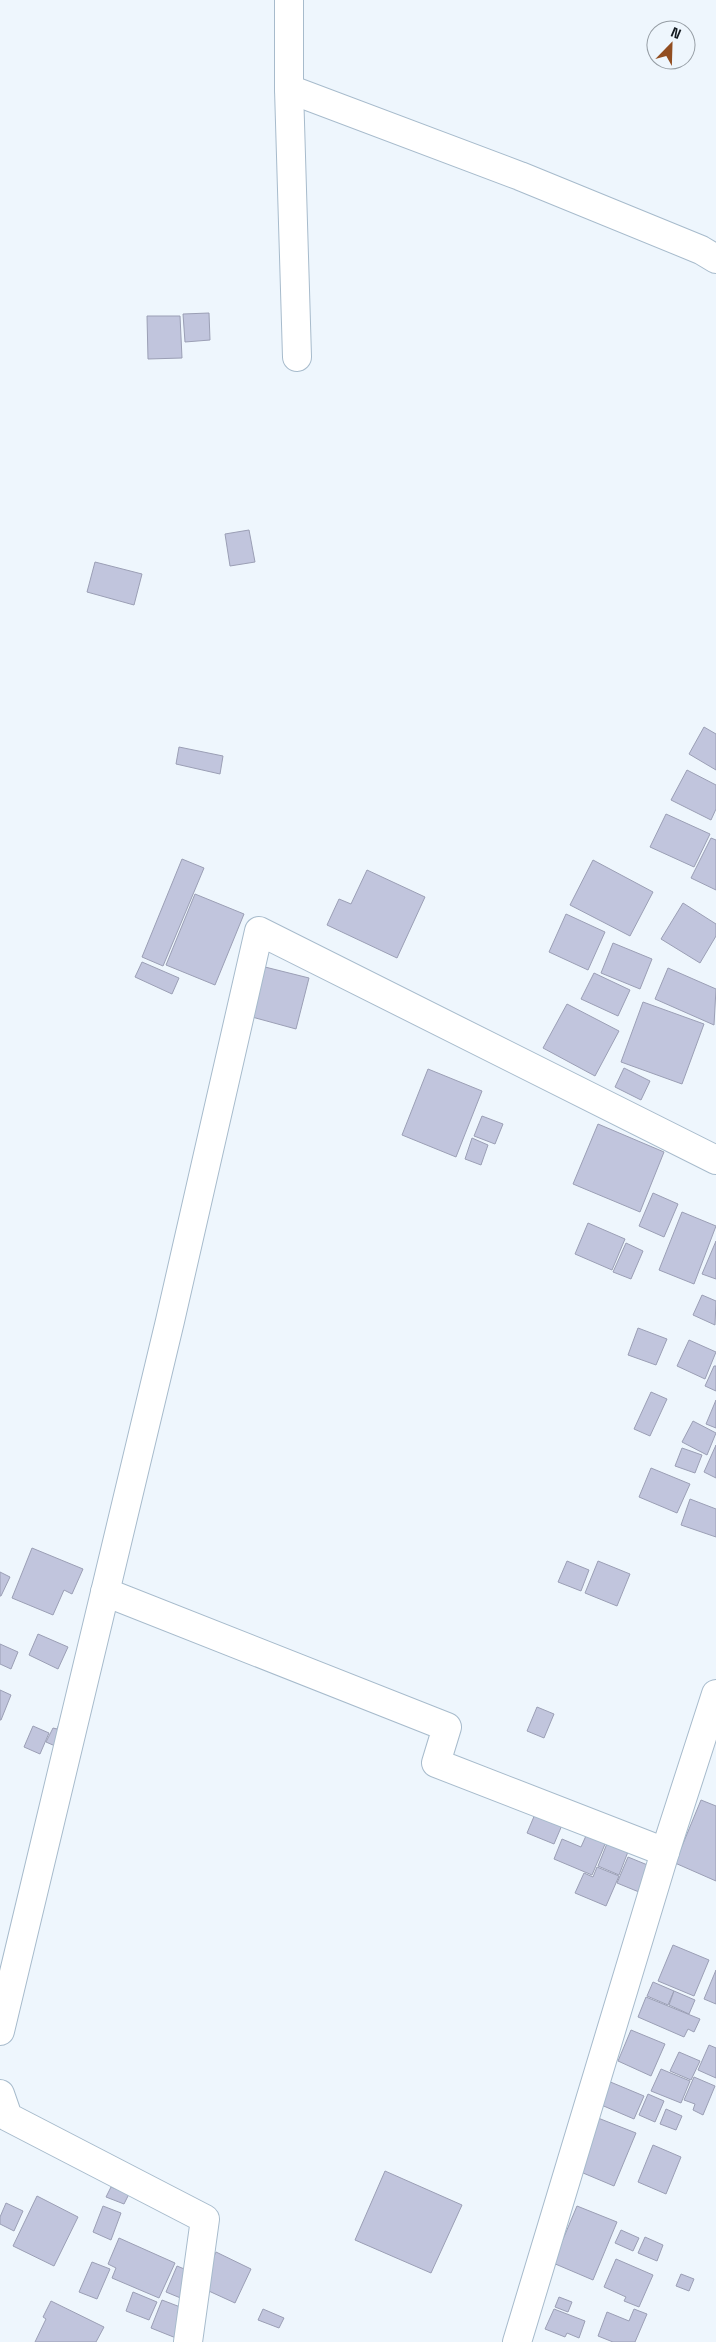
<svg xmlns="http://www.w3.org/2000/svg" width="716" height="2342" viewBox="0 0 716 2342" font-family="'Space Grotesk',sans-serif">
	<rect width="100%" height="100%" fill="#eef6fd"/>
	<g fill="#c1c5dd" stroke="#9b9fb5">
		<polygon points="209,313 210,340 185,342 183,314"/>
		<polygon points="147,316 180,316 182,358 148,359"/>
		<polygon points="249,530 255,562 230,566 225,534"/>
		<polygon points="95,562 142,574 134,605 87,592"/>
		<polygon points="704,727 716,734 716,770 689,754"/>
		<polygon points="179,747 223,756 220,774 176,764"/>
		<polygon points="687,770 716,785 716,809 711,820 671,800"/>
		<polygon points="666,814 710,834 694,867 650,847"/>
		<polygon points="711,838 716,840 716,890 691,878"/>
		<polygon points="182,859 204,868 163,966 142,957"/>
		<polygon points="593,860 653,892 630,936 570,905"/>
		<polygon points="367,870 425,897 397,958 327,925 339,899 351,904"/>
		<polygon points="195,894 244,914 215,985 166,965"/>
		<polygon points="683,903 716,924 716,936 700,963 661,939"/>
		<polygon points="566,914 605,932 588,970 549,952"/>
		<polygon points="613,943 652,959 640,989 601,973"/>
		<polygon points="142,962 179,978 172,994 135,977"/>
		<polygon points="265,967 309,978 296,1029 252,1017"/>
		<polygon points="668,968 716,989 714,1025 655,999"/>
		<polygon points="594,973 630,990 618,1016 581,999"/>
		<polygon points="643,1002 704,1024 682,1084 621,1062"/>
		<polygon points="567,1004 619,1031 595,1076 543,1048"/>
		<polygon points="624,1068 650,1081 641,1100 615,1087"/>
		<polygon points="428,1069 482,1091 456,1157 402,1135"/>
		<polygon points="482,1116 503,1124 495,1144 474,1136"/>
		<polygon points="598,1124 664,1152 640,1212 573,1184"/>
		<polygon points="472,1138 488,1145 481,1165 465,1159"/>
		<polygon points="653,1193 678,1204 664,1237 639,1226"/>
		<polygon points="682,1212 716,1226 694,1284 659,1270"/>
		<polygon points="588,1223 625,1239 612,1270 575,1254"/>
		<polygon points="716,1241 716,1279 702,1274"/>
		<polygon points="626,1243 643,1251 631,1279 613,1272"/>
		<polygon points="702,1295 716,1301 715,1325 693,1315"/>
		<polygon points="638,1328 667,1339 656,1365 628,1355"/>
		<polygon points="689,1340 716,1352 705,1379 677,1366"/>
		<polygon points="714,1366 716,1366 716,1391 705,1386"/>
		<polygon points="651,1392 667,1399 650,1436 634,1429"/>
		<polygon points="716,1400 716,1428 706,1424"/>
		<polygon points="693,1421 716,1433 707,1455 682,1442"/>
		<polygon points="716,1445 716,1478 704,1472"/>
		<polygon points="682,1448 702,1455 695,1473 675,1466"/>
		<polygon points="651,1468 690,1484 677,1513 639,1497"/>
		<polygon points="690,1499 716,1509 716,1537 681,1525"/>
		<polygon points="32,1548 83,1569 72,1594 64,1590 53,1615 12,1598"/>
		<polygon points="567,1561 589,1570 581,1591 558,1582"/>
		<polygon points="598,1561 630,1574 617,1606 585,1593"/>
		<polygon points="0,1572 10,1577 1,1596 0,1596"/>
		<polygon points="38,1634 68,1647 58,1669 29,1655"/>
		<polygon points="0,1644 18,1652 11,1669 0,1664"/>
		<polygon points="0,1690 11,1695 1,1720 0,1720"/>
		<polygon points="537,1707 554,1714 544,1738 527,1731"/>
		<polygon points="62,1717 62,1749 46,1742 53,1728 57,1729"/>
		<polygon points="33,1726 49,1733 40,1754 24,1747"/>
		<polygon points="701,1800 716,1806 716,1881 675,1863"/>
		<polygon points="538,1807 565,1818 554,1844 527,1833"/>
		<polygon points="589,1829 608,1837 592,1875 554,1859 562,1839 581,1847"/>
		<polygon points="610,1836 631,1844 619,1875 598,1866"/>
		<polygon points="628,1857 650,1866 639,1892 617,1883"/>
		<polygon points="597,1867 619,1876 606,1906 575,1893 584,1873 593,1877"/>
		<polygon points="673,1945 709,1960 694,1996 658,1981"/>
		<polygon points="716,1970 716,2004 704,1999"/>
		<polygon points="653,1982 674,1991 668,2005 647,1996"/>
		<polygon points="674,1991 695,2000 689,2014 669,2005"/>
		<polygon points="646,1997 700,2019 694,2032 688,2029 684,2037 638,2017"/>
		<polygon points="631,2030 665,2044 651,2076 618,2061"/>
		<polygon points="709,2045 716,2048 716,2078 698,2070"/>
		<polygon points="679,2052 700,2061 691,2080 670,2071"/>
		<polygon points="661,2069 690,2081 681,2103 651,2091"/>
		<polygon points="694,2077 715,2086 703,2115 693,2110 695,2104 684,2100"/>
		<polygon points="608,2081 644,2096 634,2119 599,2104"/>
		<polygon points="648,2094 664,2101 655,2122 639,2115"/>
		<polygon points="666,2109 682,2116 676,2130 660,2124"/>
		<polygon points="598,2118 636,2133 614,2186 576,2170"/>
		<polygon points="653,2145 681,2157 666,2194 638,2182"/>
		<polygon points="385,2171 462,2205 431,2273 355,2240"/>
		<polygon points="111,2187 129,2194 124,2204 106,2197"/>
		<polygon points="37,2196 78,2217 54,2266 13,2246"/>
		<polygon points="6,2203 23,2211 14,2231 0,2224 0,2217"/>
		<polygon points="103,2206 121,2213 111,2240 93,2232"/>
		<polygon points="577,2206 617,2222 593,2280 553,2263"/>
		<polygon points="621,2230 639,2238 633,2251 615,2243"/>
		<polygon points="645,2237 663,2245 657,2261 638,2253"/>
		<polygon points="119,2238 175,2263 159,2298 112,2278 116,2268 108,2264"/>
		<polygon points="216,2252 251,2269 235,2303 200,2287"/>
		<polygon points="616,2259 653,2275 639,2307 624,2301 626,2297 604,2287"/>
		<polygon points="92,2262 110,2269 97,2299 79,2292"/>
		<polygon points="177,2266 194,2273 183,2299 166,2292"/>
		<polygon points="681,2274 694,2279 689,2291 676,2286"/>
		<polygon points="133,2292 157,2302 149,2320 126,2311"/>
		<polygon points="559,2297 572,2302 568,2312 555,2307"/>
		<polygon points="162,2300 188,2310 176,2338 151,2328"/>
		<polygon points="51,2301 104,2327 96,2342 35,2342 46,2319 43,2317"/>
		<polygon points="263,2309 284,2318 279,2328 258,2320"/>
		<polygon points="554,2309 585,2321 579,2338 567,2333 565,2337 545,2329"/>
		<polygon points="634,2309 647,2314 635,2342 613,2342 598,2336 607,2312 629,2321"/>
	</g>
	<g fill="none" stroke-linecap="round" stroke-linejoin="round">
		<g stroke="#a7bbcc" stroke-width="30">
			<g id="minor">
				<polyline points="289,0 289,89 297,357"/>
				<polyline points="289,89 520,176 701,250 716,259"/>
				<polyline points="105,1592 447,1727 436,1763 665,1852"/>
				<polyline points="0,2031 170,1321 259,931 716,1160"/>
				<polyline points="0,2094 8,2117 205,2219 188,2342"/>
				<polyline points="517,2342 665,1852 716,1694"/>
			</g>
		</g>
		<use href="#minor" stroke="#fff" stroke-width="28"/>
	</g>
	<g transform="translate(671 45) rotate(23)"><circle r="24" fill="#eef6fd" stroke="#969ea5"/>
	<path d="M0-4L9 19L0 12L-9 19Z" fill="#924e21"/>
	<text y="-8" font-size="14" font-weight="bold" text-anchor="middle" fill="#131a20">N</text>
	</g>
</svg>
